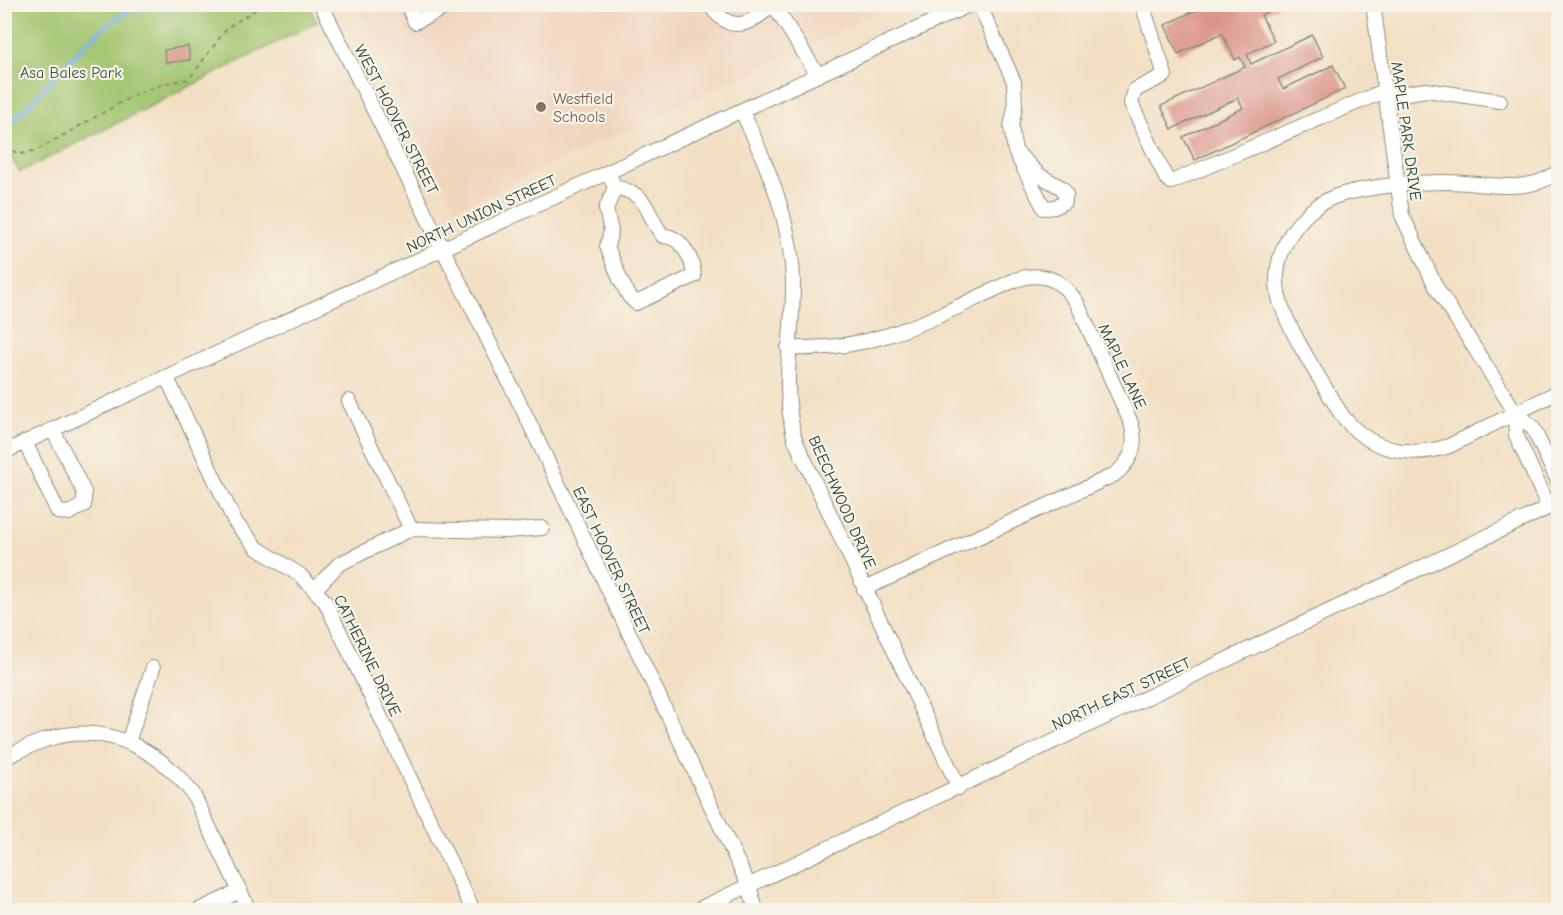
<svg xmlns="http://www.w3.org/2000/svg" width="1563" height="915" viewBox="0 0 1563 915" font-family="'Comic Neue',sans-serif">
	<rect width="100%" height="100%" fill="#f7f3e8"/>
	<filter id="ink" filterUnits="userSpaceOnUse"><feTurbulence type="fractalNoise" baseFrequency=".0167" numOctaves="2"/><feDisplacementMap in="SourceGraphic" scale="12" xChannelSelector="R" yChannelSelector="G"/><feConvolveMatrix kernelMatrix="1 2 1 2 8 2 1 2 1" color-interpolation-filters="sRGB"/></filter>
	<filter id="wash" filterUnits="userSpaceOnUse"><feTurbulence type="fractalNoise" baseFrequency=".008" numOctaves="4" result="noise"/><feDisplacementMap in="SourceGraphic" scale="24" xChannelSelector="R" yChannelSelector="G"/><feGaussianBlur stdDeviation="1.35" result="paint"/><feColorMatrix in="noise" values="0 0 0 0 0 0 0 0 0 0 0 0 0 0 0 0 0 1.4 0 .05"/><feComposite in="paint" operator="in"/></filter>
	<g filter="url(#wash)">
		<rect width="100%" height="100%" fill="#f3e0c4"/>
		<polygon fill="#f1d5bd" points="357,5 897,5 455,209"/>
		<polygon fill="#a2c56e" stroke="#608151" stroke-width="1.5" points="4,5 308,5 317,22 20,172 5,148"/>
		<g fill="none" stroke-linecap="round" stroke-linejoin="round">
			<path stroke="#7cb3eb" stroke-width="4" d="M 4,128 C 50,91 80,34 135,8 L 227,9"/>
		</g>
		<g id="blocks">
			<g fill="#db9488">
				<polygon points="1208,4 1283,4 1261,15 1274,41 1247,54 1251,64 1312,35 1323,57 1278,79 1283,89 1333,65 1345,89 1195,160 1183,137 1243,108 1238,98 1172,129 1161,106 1245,67 1240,57 1235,60 1222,33 1178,54 1165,25"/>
				<polygon points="188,46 190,60 166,63 164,50"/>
			</g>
		</g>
	</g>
	<g filter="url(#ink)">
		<use href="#blocks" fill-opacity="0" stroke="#898e7c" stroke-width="1.5"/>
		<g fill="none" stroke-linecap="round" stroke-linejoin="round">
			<g stroke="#898e7c" stroke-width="16">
				<g id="minor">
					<polyline points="321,4 527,418 749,886 756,910"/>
					<polyline points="407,4 415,22 453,4"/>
					<path d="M 710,4 C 729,35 751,26 772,4"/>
					<polyline points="773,4 818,75"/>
					<polyline points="979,4 1014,82 1015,107 1011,127 1015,151 1044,208 1055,207 1064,202 1066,194 1062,188 1039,175 1015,151"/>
					<polyline points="1142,4 1165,75 1135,90 1131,103 1166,178 1171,182 1384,91 1407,93 1426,90 1500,101"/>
					<polyline points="1373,4 1402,215 1436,287 1515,412 1533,428 1558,481"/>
					<path d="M 742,111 C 768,167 794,226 793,290 C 792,342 781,387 795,440 L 959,788"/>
					<path d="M 1558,172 C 1527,196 1483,182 1447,182 C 1416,182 1373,186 1343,194 C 1302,205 1271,250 1278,292 C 1282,322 1324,385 1341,414 C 1368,450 1407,459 1449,446 L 1558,392"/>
					<path d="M 608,173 L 615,187 C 652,196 643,210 663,236 C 682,236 693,260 694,276 L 636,303 L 629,296 L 620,279 L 607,246 L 611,231 L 606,209 L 615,187"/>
					<path d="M 788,348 C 879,352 936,316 1015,280 C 1042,271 1061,278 1077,303 L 1131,423 C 1138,445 1132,461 1114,475 L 864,589"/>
					<polyline points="167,378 235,522 257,548 300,575 325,601 473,910"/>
					<polyline points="349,401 411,529"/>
					<polyline points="1515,412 1516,435 1549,508"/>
					<polyline points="25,442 58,512 69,513 84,505 84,492 53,430"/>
					<polyline points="4,452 971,4"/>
					<polyline points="315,589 339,564 411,529 507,531 542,528"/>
					<polyline points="128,742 153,668"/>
					<path d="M 4,758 C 24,749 44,738 65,735 C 116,727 163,754 193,794 L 249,910"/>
					<polyline points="199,910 240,891"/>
					<polyline points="697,910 1558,503"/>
				</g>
			</g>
			<polyline stroke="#898e7c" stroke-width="2" stroke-dasharray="4.5 4.5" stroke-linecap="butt" points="4,148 21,154 37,150 136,94 167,83 189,79 228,27 265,4"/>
			<use href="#minor" stroke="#fff" stroke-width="14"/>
		</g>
	</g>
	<circle fill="#8d6e63" stroke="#f7f3e8" stroke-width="2" cx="541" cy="107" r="6"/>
	<g text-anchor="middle" stroke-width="4.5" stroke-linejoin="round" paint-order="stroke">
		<g font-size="16" fill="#395840" stroke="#f7f3e8">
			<text x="71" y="78">Asa Bales Park</text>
		</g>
		<g font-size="16" fill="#785e54" stroke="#f7f3e8" text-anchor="start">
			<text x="553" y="104">Westfield<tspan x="553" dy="18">Schools</tspan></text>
		</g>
		<g font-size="16" fill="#1f3d34" stroke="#f7f3e8">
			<text transform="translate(397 119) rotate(63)" y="6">WEST HOOVER STREET</text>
			<text transform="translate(1407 131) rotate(82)" y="6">MAPLE PARK DRIVE</text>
			<text transform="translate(481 213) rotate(-25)" y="6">NORTH UNION STREET</text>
			<text transform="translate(1123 366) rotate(65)" y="6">MAPLE LANE</text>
			<text transform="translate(843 502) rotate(66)" y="6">BEECHWOOD DRIVE</text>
			<text transform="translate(612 560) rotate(65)" y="6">EAST HOOVER STREET</text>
			<text transform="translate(368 655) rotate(64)" y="6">CATHERINE DRIVE</text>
			<text transform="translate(1121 693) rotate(-25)" y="6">NORTH EAST STREET</text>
		</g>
	</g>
	<rect width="1563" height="915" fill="none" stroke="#f7f3e8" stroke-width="24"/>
</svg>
